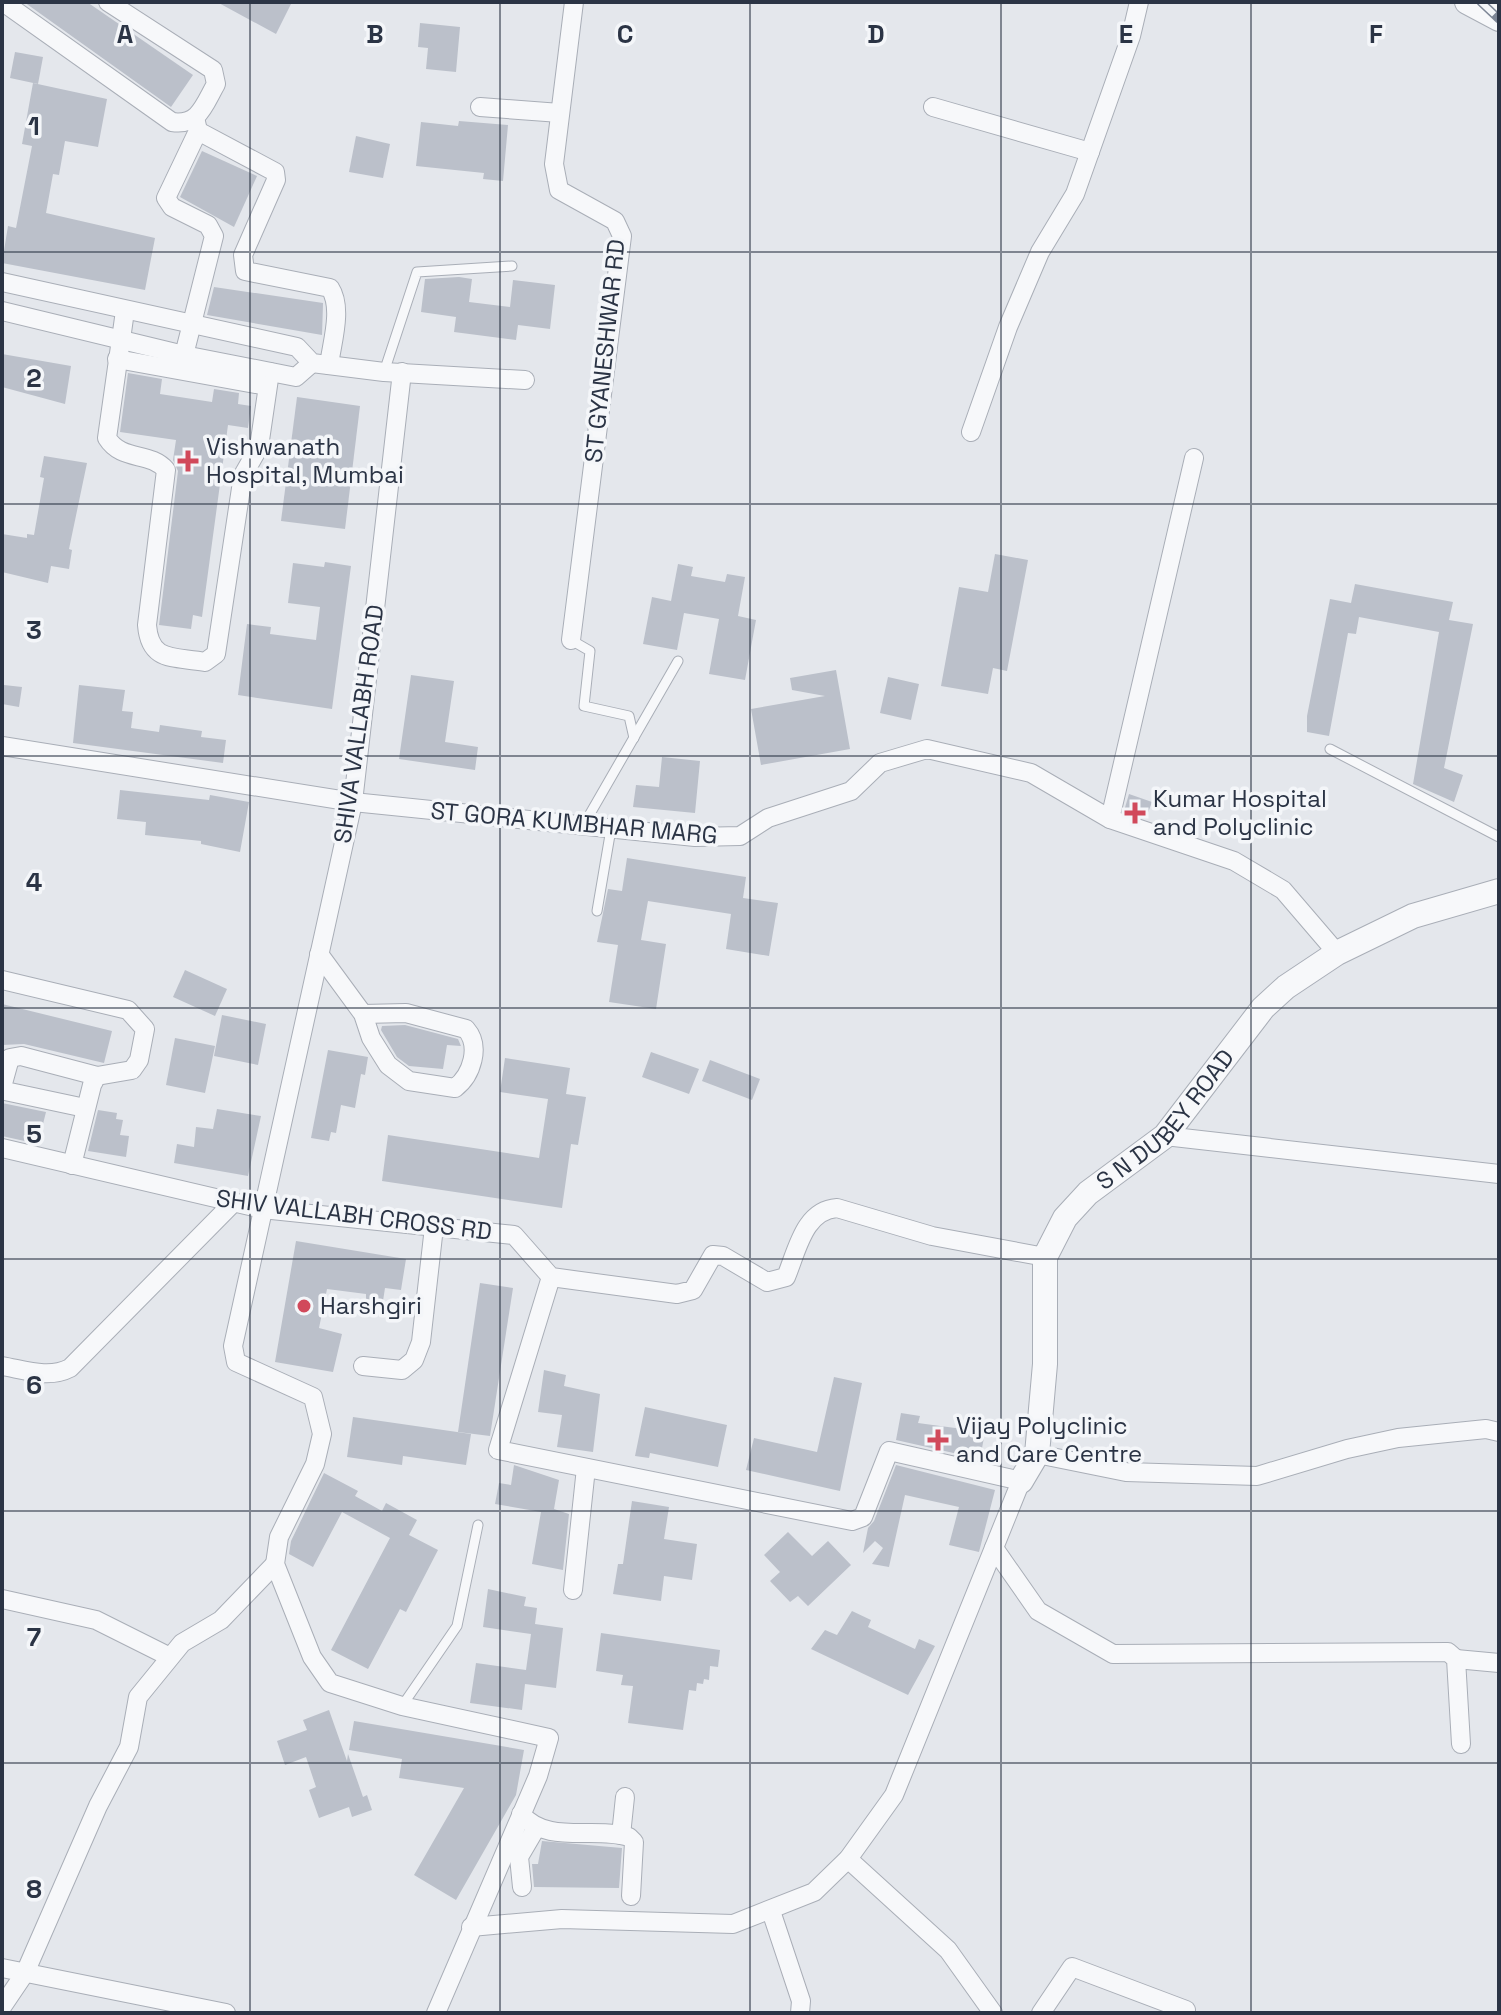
<svg xmlns="http://www.w3.org/2000/svg" width="1501" height="2015" viewBox="0 0 1501 2015" font-family="'Space Grotesk',sans-serif">
	<rect width="100%" height="100%" fill="#e4e7ec"/>
	<g fill="#bbc0ca">
		<polygon points="24,2 87,2 193,75 171,107"/>
		<polygon points="217,2 292,2 276,34"/>
		<polygon points="420,23 460,27 456,72 426,69 428,48 418,47"/>
		<polygon points="15,52 43,57 38,84 10,78"/>
		<polygon points="33,83 107,99 98,147 65,141 59,175 53,174 46,213 155,238 145,290 2,263 8,226 16,228 32,146 22,144"/>
		<polygon points="459,121 508,125 503,181 483,179 484,173 416,166 421,122 458,126"/>
		<polygon points="356,136 390,144 383,178 349,172"/>
		<polygon points="202,151 257,176 234,227 180,197"/>
		<polygon points="459,277 472,279 469,302 510,307 513,280 555,285 550,329 518,325 516,340 454,332 456,317 421,312 425,279"/>
		<polygon points="214,287 323,303 322,335 207,315"/>
		<polygon points="2,354 71,366 65,404 2,387"/>
		<polygon points="128,373 162,379 160,394 212,402 214,389 239,393 238,404 251,406 248,428 228,425 202,617 193,615 191,629 159,625 178,471 173,460 176,440 120,432"/>
		<polygon points="297,397 360,406 345,529 281,521"/>
		<polygon points="44,456 87,463 69,549 72,550 69,569 51,566 48,583 2,572 2,534 27,538 27,534 34,535 44,478 40,477"/>
		<polygon points="995,554 1028,560 1007,671 993,668 988,694 941,686 959,587 988,592"/>
		<polygon points="325,562 351,566 332,709 238,695 247,624 271,627 270,634 316,640 320,607 288,603 293,563 324,567"/>
		<polygon points="678,564 693,567 691,576 725,582 727,574 745,577 738,616 756,620 745,680 709,674 719,619 684,613 677,650 643,644 652,597 671,601"/>
		<polygon points="1355,584 1453,602 1449,620 1473,624 1444,768 1463,775 1454,802 1413,784 1439,632 1359,617 1356,634 1348,633 1329,736 1307,732 1307,716 1330,599 1351,603"/>
		<polygon points="836,670 850,749 761,765 751,709 825,696 792,690 790,678"/>
		<polygon points="411,675 454,681 445,742 478,747 475,770 399,759"/>
		<polygon points="888,677 919,684 911,720 880,713"/>
		<polygon points="4,685 22,687 19,707 2,704"/>
		<polygon points="79,685 125,690 122,711 133,712 131,728 159,732 160,725 202,731 201,737 226,740 223,763 73,743"/>
		<polygon points="662,757 700,761 695,813 633,807 636,785 659,787"/>
		<polygon points="120,790 209,800 210,795 249,802 240,852 201,844 201,841 145,835 146,822 117,819"/>
		<polygon points="1129,794 1152,802 1146,818 1124,811"/>
		<polygon points="627,858 746,877 743,898 778,903 769,956 726,949 731,914 648,901 641,940 666,944 656,1009 609,1002 618,945 597,942 608,889 622,891"/>
		<polygon points="185,970 227,989 215,1016 173,997"/>
		<polygon points="2,1004 112,1031 104,1063 24,1044 2,1045"/>
		<polygon points="222,1015 266,1024 258,1065 214,1056"/>
		<polygon points="405,1025 458,1039 461,1046 447,1045 443,1069 409,1066 397,1057 381,1030 382,1026"/>
		<polygon points="175,1038 215,1046 205,1093 166,1085"/>
		<polygon points="328,1050 368,1057 365,1075 361,1074 355,1108 341,1105 336,1133 331,1132 329,1141 311,1138"/>
		<polygon points="651,1052 699,1069 689,1094 642,1077"/>
		<polygon points="505,1058 570,1068 566,1094 586,1097 578,1145 571,1144 562,1208 382,1181 388,1135 539,1158 548,1099 500,1092"/>
		<polygon points="710,1060 760,1079 752,1100 702,1081"/>
		<polygon points="2,1103 46,1112 38,1144 2,1136"/>
		<polygon points="217,1109 261,1116 248,1176 174,1163 177,1144 194,1147 196,1127 213,1129"/>
		<polygon points="98,1110 117,1113 116,1119 123,1120 120,1135 129,1136 126,1157 88,1151"/>
		<polygon points="296,1241 406,1259 401,1290 385,1288 383,1301 366,1299 366,1294 327,1289 319,1328 342,1334 333,1372 275,1362"/>
		<polygon points="480,1283 513,1288 490,1436 458,1432"/>
		<polygon points="544,1370 566,1375 564,1386 600,1394 593,1452 557,1447 562,1415 538,1412"/>
		<polygon points="834,1377 862,1383 840,1491 746,1470 754,1438 817,1452"/>
		<polygon points="645,1407 727,1425 718,1467 650,1453 649,1458 635,1456"/>
		<polygon points="901,1413 920,1416 918,1423 985,1432 980,1459 896,1440"/>
		<polygon points="353,1417 471,1434 466,1465 403,1456 402,1465 347,1457"/>
		<polygon points="514,1465 559,1480 554,1509 569,1514 563,1570 532,1564 541,1512 495,1504 499,1483 511,1485"/>
		<polygon points="896,1465 995,1490 979,1552 949,1545 959,1507 905,1495 889,1567 872,1564 883,1548 875,1541 863,1553 868,1528 874,1521"/>
		<polygon points="324,1473 358,1491 355,1496 382,1511 386,1503 417,1520 409,1535 438,1550 406,1612 400,1609 368,1669 331,1650 390,1538 342,1512 313,1567 289,1554 291,1541"/>
		<polygon points="632,1501 669,1507 664,1539 697,1544 692,1580 664,1576 661,1601 613,1594 618,1564 623,1564"/>
		<polygon points="788,1532 812,1556 828,1541 851,1565 808,1606 798,1596 790,1602 770,1581 780,1572 764,1555"/>
		<polygon points="488,1589 526,1597 524,1606 537,1608 535,1624 563,1628 556,1688 525,1684 522,1710 470,1703 476,1663 526,1670 531,1634 483,1627"/>
		<polygon points="852,1611 871,1620 868,1627 915,1649 919,1639 935,1646 908,1695 811,1649 825,1630 837,1635"/>
		<polygon points="601,1633 720,1650 718,1667 710,1666 709,1680 704,1679 703,1684 697,1683 696,1691 689,1690 683,1730 628,1723 633,1686 621,1685 623,1675 596,1671"/>
		<polygon points="329,1710 347,1761 348,1754 363,1797 367,1795 372,1810 352,1817 349,1807 319,1818 309,1790 316,1787 306,1757 285,1765 277,1741 307,1730 303,1720"/>
		<polygon points="354,1721 524,1750 516,1795 456,1900 414,1875 464,1788 399,1778 402,1759 349,1750"/>
		<polygon points="542,1841 622,1848 619,1888 534,1887 532,1864 538,1864"/>
	</g>
	<g fill="none" stroke-linecap="round" stroke-linejoin="round">
		<g stroke="#a9aeb7" stroke-width="11">
			<g id="service">
				<polyline points="384,372 417,272 512,266"/>
				<polyline points="571,640 590,651 584,706 629,716 634,738"/>
				<polyline points="1330,749 1499,837"/>
				<polyline points="583,826 678,661"/>
				<polyline points="597,911 611,829"/>
				<polyline points="402,1706 457,1626 478,1525"/>
			</g>
		</g>
		<g stroke="#a9aeb7" stroke-width="20">
			<g id="minor">
				<path d="M 3,2 L 172,122 C 199,126 204,105 216,84 L 213,70 L 108,2"/>
				<polyline points="480,107 560,113"/>
				<polyline points="933,107 1090,152"/>
				<path d="M 198,131 L 275,172 L 276,180 L 243,255 L 245,271 L 330,288 C 343,308 332,342 329,365"/>
				<polyline points="2,282 297,347 312,363 384,372 525,380"/>
				<polyline points="2,311 184,355 296,377 312,363"/>
				<path d="M 125,311 L 107,438 C 122,462 150,451 166,470 L 147,625 C 150,663 174,656 205,662 L 216,654 L 243,475 L 259,447 L 270,372"/>
				<polyline points="184,355 214,236 208,225 172,207 166,198 198,131 196,122"/>
				<polyline points="117,359 267,386"/>
				<polyline points="402,372 353,802 233,1346 236,1362 313,1397 322,1434 315,1464 279,1537 275,1564 312,1657 330,1683 402,1706 549,1738 538,1776 436,2013"/>
				<polyline points="971,432 1008,327 1040,252 1075,194 1131,36 1139,2"/>
				<polyline points="571,640 622,236 615,221 559,190 554,164 574,2"/>
				<polyline points="2,746 353,802 695,837 740,836 768,818 851,791 880,763 927,749 1031,773 1110,819 1234,861 1283,890 1337,953"/>
				<polyline points="1110,819 1194,458"/>
				<path d="M 319,954 L 363,1014 L 371,1038 L 388,1065 L 409,1081 L 455,1088 C 472,1075 481,1046 466,1029 L 406,1013 L 363,1014"/>
				<polyline points="2,980 128,1010 145,1029 139,1060 132,1070 97,1076 92,1085 72,1165"/>
				<polyline points="85,1108 5,1091 2,1087 10,1058 21,1056 97,1076"/>
				<polyline points="1165,1136 1499,1174"/>
				<path d="M 2,1148 L 262,1209 L 514,1235 L 551,1277 L 677,1294 L 693,1290 L 713,1255 L 723,1256 L 767,1282 L 786,1277 C 797,1251 804,1210 837,1208 L 932,1236 L 1045,1257"/>
				<path d="M 2,1366 C 25,1370 49,1379 70,1368 L 233,1203"/>
				<polyline points="363,1366 402,1370 414,1360 421,1342 434,1227"/>
				<polyline points="1037,1454 1126,1472 1257,1476 1347,1449 1398,1438 1486,1429 1499,1432"/>
				<polyline points="994,1548 1038,1611 1113,1654 1448,1652 1456,1659 1461,1744"/>
				<polyline points="573,1590 586,1468"/>
				<polyline points="2,1599 96,1620 170,1657"/>
				<polyline points="1456,1659 1499,1663"/>
				<path d="M 521,1814 C 547,1845 594,1826 629,1837 L 634,1842 L 631,1896"/>
				<polyline points="621,1835 625,1797"/>
				<polyline points="848,1859 948,1950 993,2013"/>
				<polyline points="522,1887 519,1857 536,1828"/>
				<polyline points="771,1911 801,2001 800,2013"/>
				<polyline points="471,1927 562,1919 733,1924 814,1892 848,1859 894,1795 1021,1481 889,1451 863,1517 852,1521 498,1450 551,1277"/>
				<polyline points="2,1968 226,2013"/>
				<polyline points="2,2007 25,1973 98,1806 129,1747 138,1697 182,1643 221,1620 275,1564"/>
				<polyline points="1041,2013 1072,1967 1186,2010"/>
			</g>
		</g>
		<g stroke="#a9aeb7" stroke-width="26">
			<g id="tertiary">
				<polyline points="1467,2 1499,19"/>
				<path id="s1" d="M 1021,1481 L 1037,1454 L 1045,1364 L 1045,1257 L 1065,1218 L 1088,1193 L 1165,1136 L 1263,1008 L 1286,987 L 1337,953 L 1413,916 L 1499,891"/>
			</g>
		</g>
		<use href="#service" stroke="#f7f8fa" stroke-width="9"/>
		<use href="#minor" stroke="#f7f8fa" stroke-width="18"/>
		<use href="#tertiary" stroke="#f7f8fa" stroke-width="24"/>
		<g stroke="#7d8696" stroke-width="9">
			<polyline id="rail" points="1481,2 1499,19"/>
		</g>
		<use href="#rail" stroke="#f4f6f9" stroke-width="6" stroke-dasharray="18" stroke-linecap="butt"/>
	</g>
	<path fill="none" stroke="#2b3445" stroke-width="2" stroke-opacity="0.55" d="M 250,2 L 250,2013M 500,2 L 500,2013M 750,2 L 750,2013M 1001,2 L 1001,2013M 1251,2 L 1251,2013M 2,252 L 1499,252M 2,504 L 1499,504M 2,756 L 1499,756M 2,1008 L 1499,1008M 2,1259 L 1499,1259M 2,1511 L 1499,1511M 2,1763 L 1499,1763"/>
	<g fill="#d1495b" stroke="#f4f6f9" stroke-width="3">
		<path d="M184 449h8v8h8v8h-8v8h-8v-8h-8v-8h8z"/>
		<path d="M1131 801h8v8h8v8h-8v8h-8v-8h-8v-8h8z"/>
		<circle cx="304" cy="1306" r="8"/>
		<path d="M934 1428h8v8h8v8h-8v8h-8v-8h-8v-8h8z"/>
	</g>
	<g text-anchor="middle" stroke-width="7" stroke-linejoin="round" paint-order="stroke">
		<g font-size="24" fill="#2b3445" stroke="#f4f6f9">
			<text transform="translate(605 351) rotate(-84)" y="8">ST GYANESHWAR RD</text>
			<text transform="translate(359 724) rotate(-82)" y="8">SHIVA VALLABH ROAD</text>
			<text transform="translate(574 823) rotate(5)" y="8">ST GORA KUMBHAR MARG</text>
			<text dy="8" stroke="none"><textPath href="#s1" startOffset="414">S N DUBEY ROAD</textPath></text>
			<text transform="translate(354 1215) rotate(7)" y="8">SHIV VALLABH CROSS RD</text>
		</g>
		<g font-size="24" fill="#2b3445" stroke="#f4f6f9" text-anchor="start">
			<text x="206" y="455">Vishwanath<tspan x="206" dy="28">Hospital, Mumbai</tspan></text>
			<text x="1153" y="807">Kumar Hospital<tspan x="1153" dy="28">and Polyclinic</tspan></text>
			<text x="320" y="1314">Harshgiri</text>
			<text x="956" y="1434">Vijay Polyclinic<tspan x="956" dy="28">and Care Centre</tspan></text>
		</g>
	</g>
	<g font-size="26" text-anchor="middle" font-weight="bold" fill="#2b3445" stroke="#f4f6f9" stroke-width="7" stroke-linejoin="round" paint-order="stroke">
		<text x="125" y="43">A</text>
		<text x="375" y="43">B</text>
		<text x="625" y="43">C</text>
		<text x="876" y="43">D</text>
		<text x="1126" y="43">E</text>
		<text x="1376" y="43">F</text>
		<text x="34" y="135">1</text>
		<text x="34" y="387">2</text>
		<text x="34" y="639">3</text>
		<text x="34" y="891">4</text>
		<text x="34" y="1143">5</text>
		<text x="34" y="1394">6</text>
		<text x="34" y="1646">7</text>
		<text x="34" y="1898">8</text>
	</g>
	<rect width="1501" height="2015" fill="none" stroke="#2b3445" stroke-width="8"/>
</svg>
